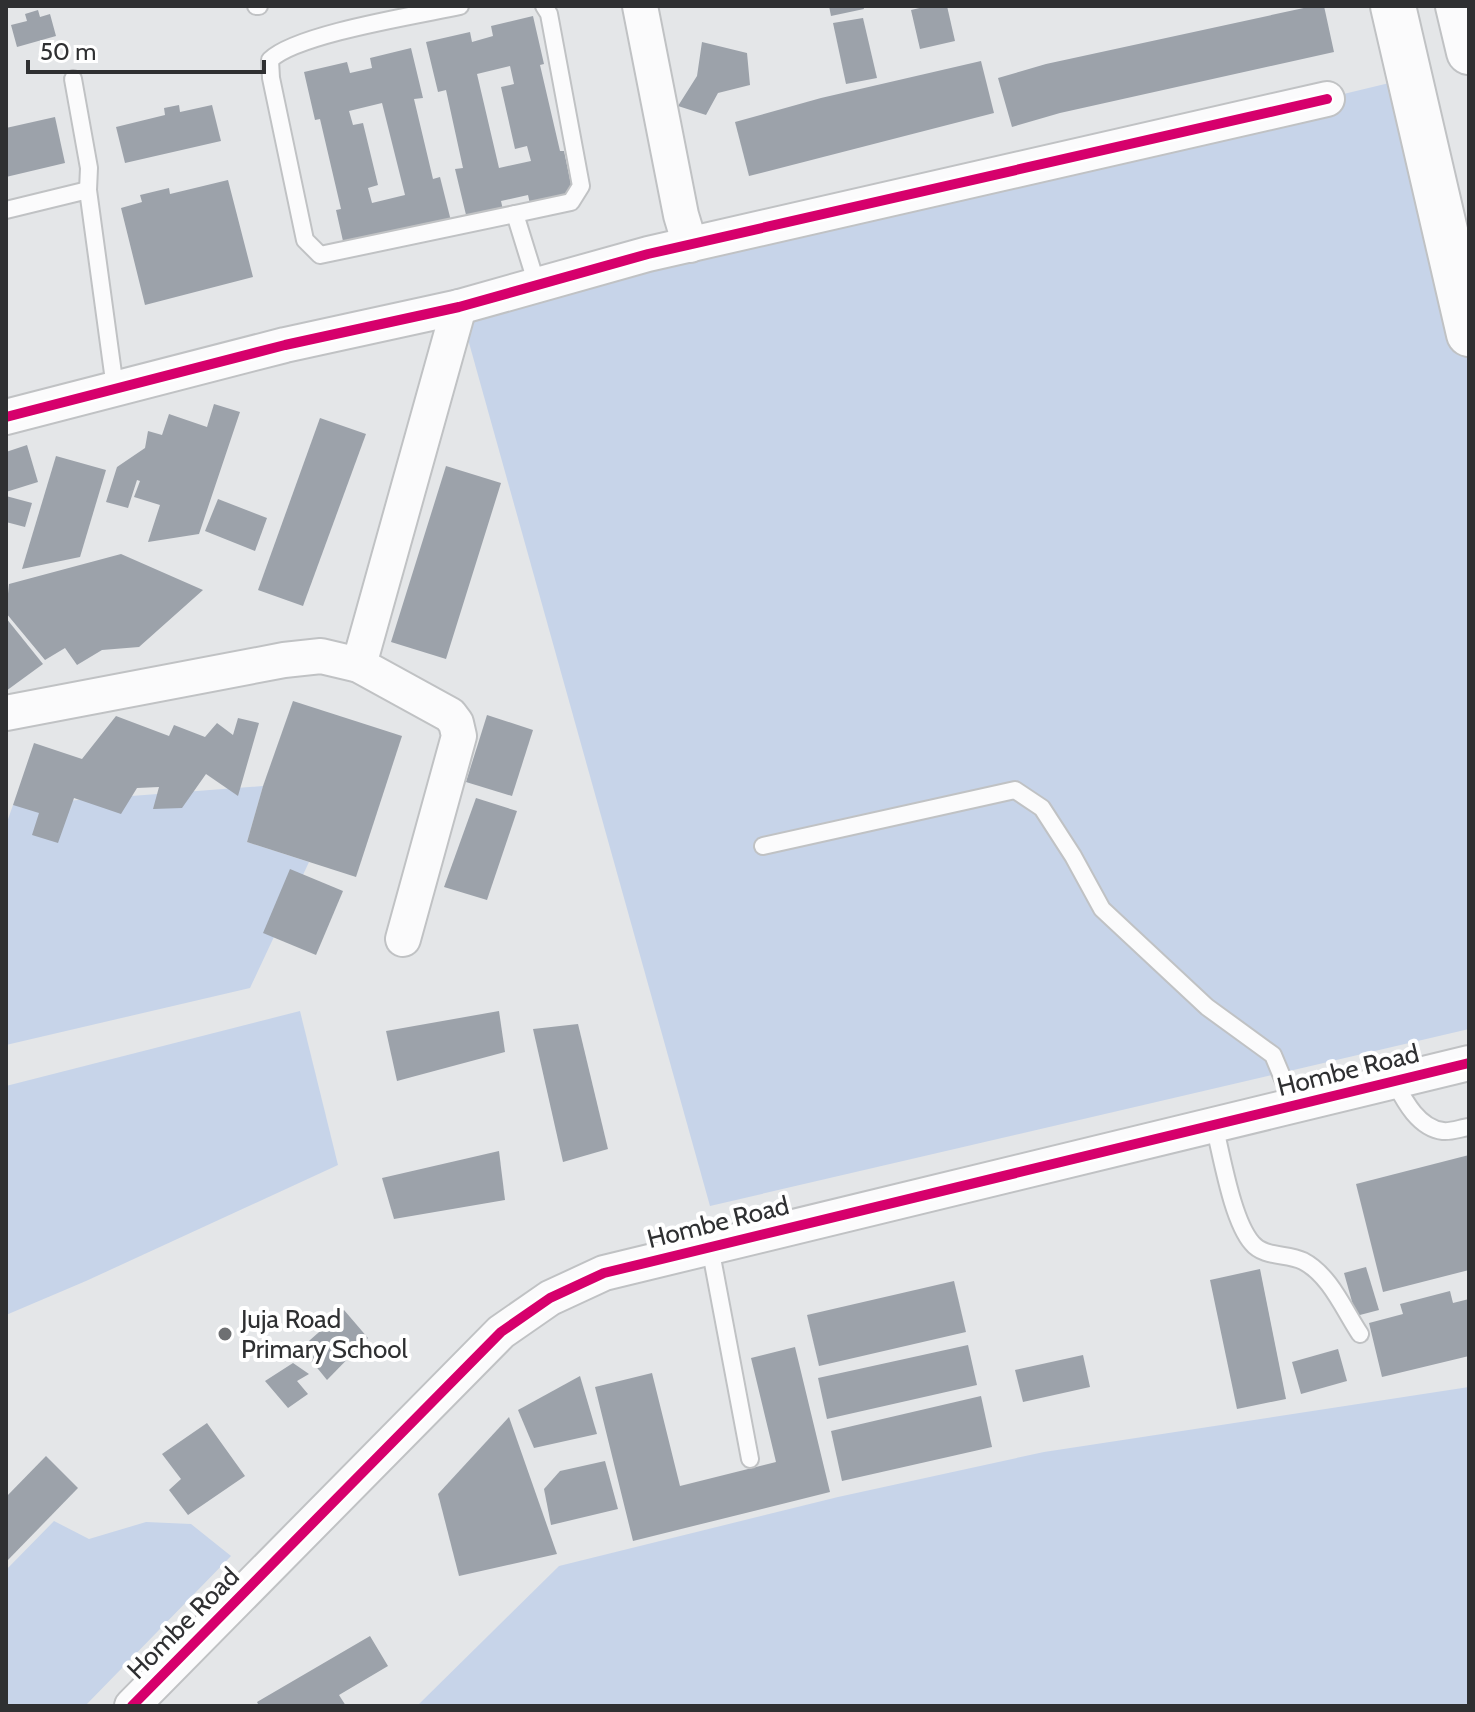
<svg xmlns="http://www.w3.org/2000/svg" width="1475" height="1712" viewBox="0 0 1475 1712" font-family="Cabin,sans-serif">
	<rect width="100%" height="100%" fill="#e4e6e8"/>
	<g fill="#c7d4e9">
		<polygon points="1410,78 1469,334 1469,1029 710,1206 459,307"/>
		<polygon points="263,786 247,842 309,862 250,988 6,1045 6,825 13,805"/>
		<polygon points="300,1011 338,1165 86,1281 6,1315 6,1086"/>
		<polygon points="1469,1387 1469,1706 417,1706 559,1566 838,1497 1044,1452"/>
		<polygon points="54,1521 89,1539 146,1522 191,1524 231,1556 85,1706 6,1706 6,1570"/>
	</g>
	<g fill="#9ca2aa" fill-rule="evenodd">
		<polygon points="829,6 863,6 864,9 831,16"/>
		<polygon points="928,6 947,6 955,41 920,49 911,10"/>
		<polygon points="1313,6 1324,6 1334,52 1060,113 1012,127 998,78 1046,64"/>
		<polygon points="38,10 40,17 50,14 56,36 17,47 11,25 27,21 25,14"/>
		<path d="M 533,16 L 544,64 L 540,65 L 560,151 L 564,151 L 573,194 L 530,204 L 528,195 L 501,201 L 503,210 L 467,219 L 455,169 L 463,168 L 446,90 L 438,92 L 426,42 L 470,32 L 472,42 L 493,36 L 491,26 ZM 510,66 L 514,84 L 501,87 L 515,149 L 527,146 L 531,161 L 499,168 L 477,74 Z"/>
		<polygon points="863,18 877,78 846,84 833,23"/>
		<polygon points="702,42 747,53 750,85 718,93 706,115 678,106 697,76"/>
		<path d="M 411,48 L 423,98 L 414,99 L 433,179 L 440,177 L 452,225 L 409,236 L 407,228 L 381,234 L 383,241 L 345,250 L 336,210 L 341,209 L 320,119 L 315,120 L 304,72 L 347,62 L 350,73 L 372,68 L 370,58 ZM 382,103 L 405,195 L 372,203 L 368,188 L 378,185 L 363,123 L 353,125 L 349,111 Z"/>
		<polygon points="981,61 994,113 749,176 735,122 821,98"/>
		<polygon points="179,105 180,112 212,105 221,141 125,163 116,127 165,115 164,108"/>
		<polygon points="55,117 65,163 6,177 6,128"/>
		<polygon points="228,180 253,277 145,305 121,208 142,202 140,195 169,188 170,194"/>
		<polygon points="214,404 240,412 199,534 148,542 160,505 134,497 140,481 137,480 128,508 106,502 117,467 145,448 148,431 162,435 169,414 207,427"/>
		<polygon points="320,418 366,434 303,606 258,590"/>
		<polygon points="27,445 38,482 6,492 6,452"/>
		<polygon points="56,456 106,470 80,557 22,569"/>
		<polygon points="446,466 501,483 446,659 391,642"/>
		<polygon points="6,496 32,503 25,527 6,522"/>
		<polygon points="218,499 267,518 255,551 205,531"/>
		<polygon points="121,554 203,590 139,647 102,650 77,665 65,648 45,660 6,613 9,584"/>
		<polygon points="6,618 43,664 6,691"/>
		<polygon points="293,701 402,736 356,877 247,842 263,786"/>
		<polygon points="487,715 533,730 512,796 466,782"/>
		<polygon points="116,716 169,736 174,725 205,737 217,723 233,735 238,718 259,723 238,796 206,774 182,808 153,809 159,787 137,788 121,814 74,798 58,843 32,835 39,813 13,805 34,743 82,759"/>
		<polygon points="476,798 517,811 487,900 444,887"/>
		<polygon points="290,869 343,891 316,955 263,933"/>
		<polygon points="499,1011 505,1052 397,1081 386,1031"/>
		<polygon points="578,1024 608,1149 563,1162 533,1029"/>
		<polygon points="499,1151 505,1200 394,1219 382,1178"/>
		<polygon points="1469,1155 1469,1270 1383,1292 1356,1184"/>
		<polygon points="1366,1267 1379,1310 1356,1316 1344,1273"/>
		<polygon points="1260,1269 1286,1399 1237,1409 1210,1280"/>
		<polygon points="954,1281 966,1332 819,1366 807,1315"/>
		<polygon points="1450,1291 1453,1303 1469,1299 1469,1356 1382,1377 1369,1323 1403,1314 1400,1304"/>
		<polygon points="344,1310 368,1338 327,1380 301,1348"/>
		<polygon points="968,1345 977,1385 827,1419 818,1378"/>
		<polygon points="795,1347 830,1492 633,1541 595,1387 652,1373 680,1486 776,1462 751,1358"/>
		<polygon points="1338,1349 1347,1381 1301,1394 1292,1362"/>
		<polygon points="1083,1355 1090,1387 1023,1402 1015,1370"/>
		<polygon points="293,1363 309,1374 297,1381 308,1394 288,1408 265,1381"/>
		<polygon points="580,1376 597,1434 534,1448 518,1410"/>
		<polygon points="981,1396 992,1447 842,1481 831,1431"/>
		<polygon points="509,1417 557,1554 459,1576 438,1494"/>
		<polygon points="207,1423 245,1476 188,1515 169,1490 181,1479 162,1454"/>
		<polygon points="46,1456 78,1488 6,1562 6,1497"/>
		<polygon points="605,1461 618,1509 551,1525 544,1489 560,1471"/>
		<polygon points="370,1636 388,1666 339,1695 346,1706 259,1706 257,1702"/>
	</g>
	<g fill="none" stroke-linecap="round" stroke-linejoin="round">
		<g stroke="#c0c2c4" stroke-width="20">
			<g id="lane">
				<polyline points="256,6 259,6"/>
				<path d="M 460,6 C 418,15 296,34 270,60 L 271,78 L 305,240 L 320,255 L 515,214 L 537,285"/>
				<polyline points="73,79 89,168 88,190"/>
				<polyline points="6,210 88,190 115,388"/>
				<polyline points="515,214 571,202 581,186 549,14 544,6"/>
				<polyline points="763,846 1015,790 1042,808 1073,856 1102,909 1207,1007 1273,1055 1294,1105"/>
				<path d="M 1394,1081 C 1404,1100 1418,1128 1443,1131 C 1451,1132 1461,1128 1469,1127"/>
				<path d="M 1214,1125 C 1222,1156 1232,1220 1252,1243 C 1264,1258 1287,1253 1303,1261 C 1330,1275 1344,1310 1360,1334"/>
				<polyline points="710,1247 750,1459"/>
			</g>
		</g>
		<g stroke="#c0c2c4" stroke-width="38">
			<g id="street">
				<polyline points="640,6 681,215 690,245"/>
				<polyline points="6,417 285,345 459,307 648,254 1327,99"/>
				<polyline points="359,665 459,307"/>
				<polyline points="6,713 284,660 321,656 359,665 450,715 456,723 459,736 403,939"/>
				<polyline points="132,1706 501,1332 550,1298 604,1273 1469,1063"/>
			</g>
		</g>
		<g stroke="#c0c2c4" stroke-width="48">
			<g id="secondary">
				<polyline points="1393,6 1469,334"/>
				<polyline points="1458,6 1469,52"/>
			</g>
		</g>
		<use href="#lane" stroke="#fbfbfc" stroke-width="16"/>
		<use href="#street" stroke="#fbfbfc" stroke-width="34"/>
		<use href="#secondary" stroke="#fbfbfc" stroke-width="44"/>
		<g stroke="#fff" stroke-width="15">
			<g id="cycleway">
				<polyline points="6,417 285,345 459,307 648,254 1327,99"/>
				<polyline points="132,1706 501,1332 550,1298 604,1273 1469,1063"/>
			</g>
		</g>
		<use href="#cycleway" stroke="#d6006c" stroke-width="10"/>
	</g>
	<circle fill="#6e7072" stroke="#fff" stroke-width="3" cx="225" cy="1334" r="8"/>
	<g text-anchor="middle" stroke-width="8" stroke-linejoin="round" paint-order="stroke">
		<g font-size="26" fill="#2f3032" stroke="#fff">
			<text transform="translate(1348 1070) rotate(-14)" y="9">Hombe Road</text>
			<text transform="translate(718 1222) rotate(-14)" y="9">Hombe Road</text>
			<text transform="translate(183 1623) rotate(-45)" y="9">Hombe Road</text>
		</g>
		<g font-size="26" fill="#2f3032" stroke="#fff" text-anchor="start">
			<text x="241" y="1328">Juja Road<tspan x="241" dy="30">Primary School</tspan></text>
		</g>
	</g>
	<rect width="1475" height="1712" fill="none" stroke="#2f3032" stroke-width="16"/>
	<path d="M28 60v12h236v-12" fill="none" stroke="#2f3032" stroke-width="4"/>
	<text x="40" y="60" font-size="24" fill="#2f3032" stroke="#ffffff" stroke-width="6" paint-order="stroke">50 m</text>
</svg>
